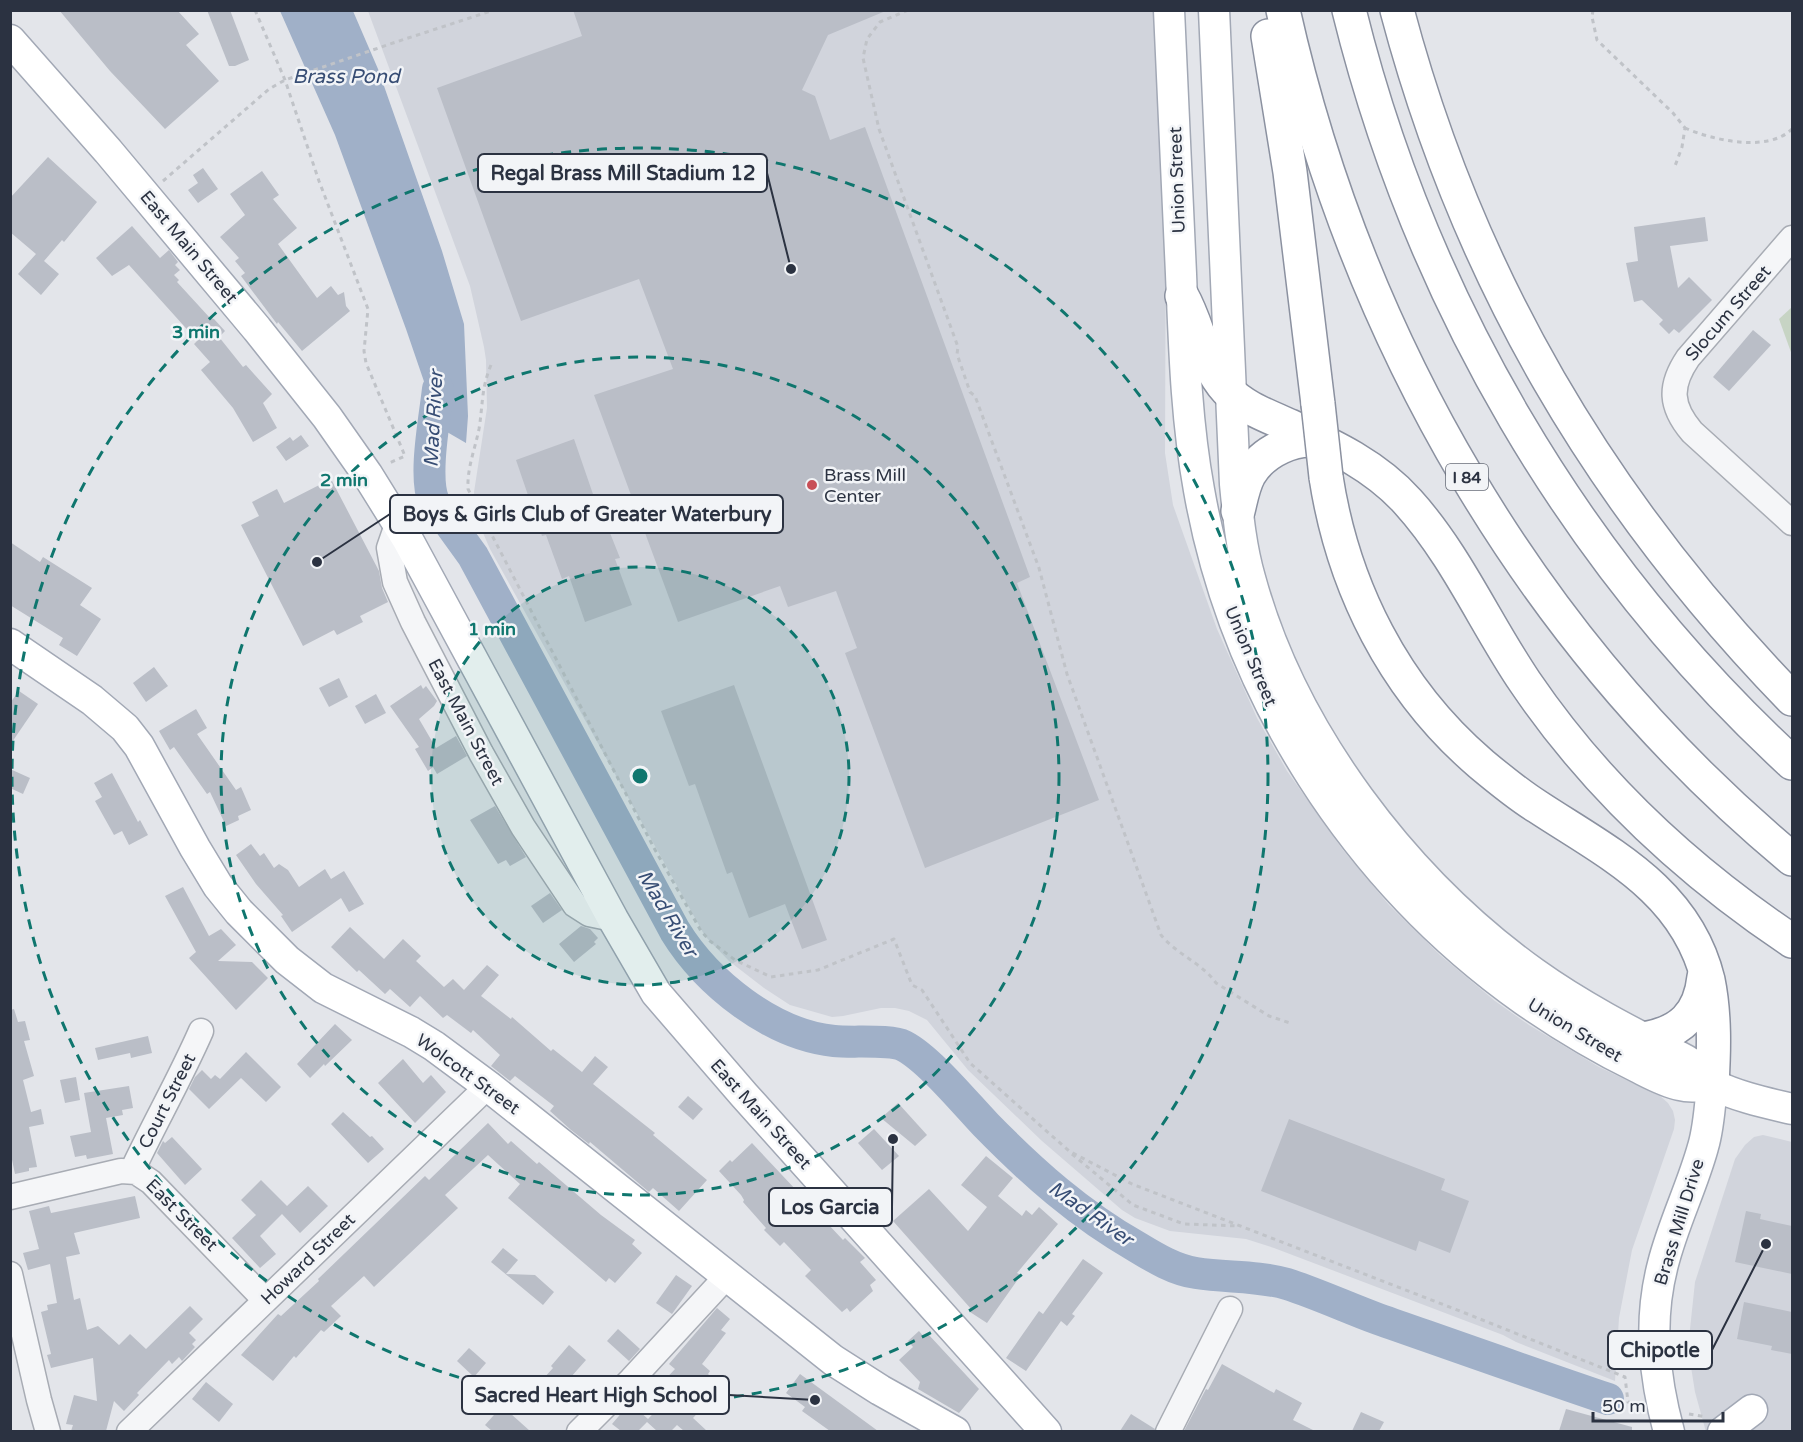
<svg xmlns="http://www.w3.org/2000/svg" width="1803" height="1442" viewBox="0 0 1803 1442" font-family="'Varela Round',sans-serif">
	<rect width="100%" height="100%" fill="#e3e5ea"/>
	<g fill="#d1d4dc">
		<polygon points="368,11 1153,11 1166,183 1165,453 1173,505 1217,629 1257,718 1287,771 1343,850 1389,905 1440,955 1495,1001 1529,1025 1599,1067 1660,1096 1668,1103 1673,1111 1675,1120 1674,1129 1632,1250 1619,1318 1615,1381 1516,1342 1503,1335 1274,1248 1246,1239 1170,1231 1135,1218 1122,1210 1042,1141 968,1070 927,1020 909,1011 895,1008 881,1008 843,1016 832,1017 790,1005 764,988 729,961 705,936 490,549 480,526 475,511 474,492 487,408 486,360 484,347 470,286"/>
		<polygon points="1763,1135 1792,1142 1792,1431 1706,1432 1695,1392 1688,1348 1695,1282 1735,1159 1745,1145 1754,1137"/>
	</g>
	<polygon fill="#c7d4c4" points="1792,307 1792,355 1779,319"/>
	<polygon fill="#a0b0c8" points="280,11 353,11 378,69 442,251 464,324 468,416 466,443 447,432 428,430 430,399 406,329 335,135"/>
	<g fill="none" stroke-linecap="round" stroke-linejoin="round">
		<path stroke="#a0b0c8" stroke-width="32" d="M 438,389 C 435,417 423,477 434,502 L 473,556 L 675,931 C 707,983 772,1035 834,1041 C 852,1043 890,1039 904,1046 C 929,1059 965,1103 986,1125 C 1032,1172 1079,1214 1137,1247 C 1155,1258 1175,1270 1196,1273 C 1228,1278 1254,1275 1287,1284 C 1318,1294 1348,1308 1378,1319 C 1455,1346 1531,1373 1608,1399"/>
	</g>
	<g fill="#babec7">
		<polygon points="59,10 177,10 199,34 186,45 219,81 165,129 110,71"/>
		<polygon points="207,10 230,10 249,60 235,66 229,66"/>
		<polygon points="573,10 888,10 828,35 802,90 815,96 830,140 865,127 1030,577 1017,583 1099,800 925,868 845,653 857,648 836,591 788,607 780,586 678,622 594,395 673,369 639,279 521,321 437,88 582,36"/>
		<polygon points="48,157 97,202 64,242 62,240 44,261 59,274 41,295 18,274 36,254 10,232 10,198"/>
		<polygon points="203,168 218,189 198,203 188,190 198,183 193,175"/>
		<polygon points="262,171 279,195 273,199 297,228 278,244 317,298 331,286 338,295 344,292 346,306 350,311 302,351 278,322 277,324 241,276 245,273 235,261 239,258 220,237 245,215 230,194"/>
		<polygon points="1705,217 1708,241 1670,246 1678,288 1689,277 1712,300 1679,333 1674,329 1669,334 1659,324 1663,320 1642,300 1634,302 1626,263 1638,261 1634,227"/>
		<polygon points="132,226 160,258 169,250 178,262 175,265 180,270 174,275 179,280 177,282 210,318 214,319 225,331 219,337 243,367 246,365 272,394 263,403 277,428 253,442 233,408 201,370 210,362 194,344 197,341 193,336 129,265 112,276 96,258"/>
		<polygon points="1753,330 1771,345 1729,391 1713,377"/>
		<polygon points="301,435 309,446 286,461 276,447 290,437 293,441"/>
		<polygon points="574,439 605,529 608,528 620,558 615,559 632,605 585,622 569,576 562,579 546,535 542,536 516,460"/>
		<polygon points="331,479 379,571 382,588 388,602 360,616 363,622 337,635 334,630 303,646 241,525 259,516 252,502 277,489 284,503"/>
		<polygon points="10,542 40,562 43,557 92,588 80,605 101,619 77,656 59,645 63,638 10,605"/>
		<polygon points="154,667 168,686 146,702 133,683"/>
		<polygon points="339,678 348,697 329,707 319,688"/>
		<polygon points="421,685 423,689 426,686 437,701 434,706 419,719 436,748 456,736 467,756 437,774 433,767 428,771 415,749 419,747 390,706"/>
		<polygon points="734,685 827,940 802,949 785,904 749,918 732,872 727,874 695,784 689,786 661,711"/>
		<polygon points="19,691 38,704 10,745 10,703"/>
		<polygon points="376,694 386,713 365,724 355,706"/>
		<polygon points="196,709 207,728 197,734 236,790 241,787 251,810 238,816 239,820 226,826 210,792 207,794 174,747 170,750 159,731"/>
		<polygon points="10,769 30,778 23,794 10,788"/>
		<polygon points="112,773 138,822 140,820 148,835 129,845 122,831 114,835 95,801 102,797 94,783"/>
		<polygon points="495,806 526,857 510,866 506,860 498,864 470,820"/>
		<polygon points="251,844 260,856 264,853 274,868 279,864 288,870 299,887 325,869 331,879 344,871 364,904 349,912 341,898 292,932 281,916 283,915 256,884 236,855"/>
		<polygon points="183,887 209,936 221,929 236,945 218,961 252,962 268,978 236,1010 189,958 196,952 165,896"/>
		<polygon points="550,893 562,910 543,923 531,906"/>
		<polygon points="581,926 590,929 598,938 594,942 596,944 574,962 559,944"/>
		<polygon points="350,927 384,959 403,939 421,956 416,961 444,987 453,979 464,990 487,965 499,975 481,996 511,1019 512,1017 551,1051 553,1049 582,1072 595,1056 608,1067 593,1084 655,1133 653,1135 707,1180 679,1211 653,1188 649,1192 590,1142 589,1144 571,1130 550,1111 554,1106 515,1076 510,1081 491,1066 500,1055 473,1030 471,1033 447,1015 443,1018 420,996 410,1007 390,989 385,994 359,970 357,972 331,947"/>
		<polygon points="14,1009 18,1022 25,1021 30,1040 24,1041 34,1076 23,1080 31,1112 41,1109 44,1124 29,1127 37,1167 29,1168 29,1171 15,1174 10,1150 10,1010"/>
		<polygon points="335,1024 352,1040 325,1066 324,1064 310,1078 297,1064"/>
		<polygon points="148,1036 152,1053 131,1058 130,1053 98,1060 95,1048"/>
		<polygon points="246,1052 281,1087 266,1102 241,1078 209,1109 189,1089 195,1077 202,1070 211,1079 215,1075 220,1079"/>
		<polygon points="403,1059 423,1083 431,1075 446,1092 415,1123 378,1083"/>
		<polygon points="76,1077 80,1100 65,1103 60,1080"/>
		<polygon points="129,1086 133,1108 122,1110 123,1115 106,1118 113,1154 87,1159 86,1155 75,1157 70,1136 91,1132 84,1093"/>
		<polygon points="688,1096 703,1109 693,1120 678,1107"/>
		<polygon points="898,1103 927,1135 915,1146 881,1118"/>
		<polygon points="343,1112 370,1137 372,1136 384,1149 368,1163 331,1124"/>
		<polygon points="1289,1119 1445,1179 1441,1190 1469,1201 1450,1253 1419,1241 1416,1251 1261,1191"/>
		<polygon points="488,1123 508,1144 511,1141 537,1164 539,1162 601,1215 635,1240 632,1244 642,1253 615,1283 609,1278 606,1282 508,1198 520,1184 488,1155 445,1195 458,1208 374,1287 364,1276 331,1306 341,1316 324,1332 321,1330 296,1358 294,1356 273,1381 241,1355 278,1314 281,1316 319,1281 318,1279 425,1176 429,1180"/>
		<polygon points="874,1129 899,1156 882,1170 858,1143"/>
		<polygon points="172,1137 202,1169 185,1185 157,1153 163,1141 165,1143"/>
		<polygon points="752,1143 843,1240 845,1238 865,1258 860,1262 876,1280 870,1285 873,1291 850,1312 847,1308 842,1312 805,1276 811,1270 784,1242 780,1246 764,1230 766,1228 743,1202 744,1200 741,1195 719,1171 730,1160 732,1162"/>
		<polygon points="986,1156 1013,1178 998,1196 1022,1216 1026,1210 1032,1215 1039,1207 1058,1224 1017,1273 1021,1275 987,1323 970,1312 972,1310 893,1221 929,1189 968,1231 987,1207 961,1185"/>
		<polygon points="261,1180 287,1206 308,1186 328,1206 300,1233 282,1214 260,1236 276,1254 260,1268 232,1238 256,1215 241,1200"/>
		<polygon points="135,1196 140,1218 74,1233 80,1254 66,1257 74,1300 80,1298 87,1330 98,1326 119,1345 130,1334 146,1349 190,1306 203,1319 189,1333 196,1340 192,1344 195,1347 182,1361 179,1357 172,1364 169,1360 137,1393 139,1395 124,1411 114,1401 106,1431 71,1431 73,1425 66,1424 74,1395 97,1401 93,1358 51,1368 47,1355 51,1354 41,1312 48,1310 47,1305 57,1303 50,1264 28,1270 23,1253 39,1249 29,1211 49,1206 51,1213"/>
		<polygon points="1746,1211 1761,1214 1760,1219 1792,1226 1792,1274 1735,1262"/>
		<polygon points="503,1248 518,1260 506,1274 535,1275 554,1292 543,1305 491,1262"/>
		<polygon points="1083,1259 1103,1273 1072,1314 1075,1316 1067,1326 1061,1321 1026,1371 1006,1358 1039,1311 1043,1314"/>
		<polygon points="676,1275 692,1286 672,1314 656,1303"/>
		<polygon points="1744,1302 1792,1312 1792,1354 1771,1350 1772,1346 1737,1339"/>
		<polygon points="717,1308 730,1319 721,1330 726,1333 702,1364 710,1371 708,1374 712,1378 695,1396 705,1405 693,1418 707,1431 684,1431 677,1425 671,1431 657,1431 647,1422 638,1431 621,1431 612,1424 630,1403 648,1419 672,1394 661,1384 675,1369 669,1364"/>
		<polygon points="618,1329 640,1349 629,1361 607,1341"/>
		<polygon points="919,1331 924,1337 928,1334 979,1389 959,1413 918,1389 920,1382 899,1360 913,1347 908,1341"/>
		<polygon points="569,1345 586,1360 563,1386 576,1398 562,1413 534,1389 553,1368 551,1366"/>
		<polygon points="469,1348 486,1363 474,1377 457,1361"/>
		<polygon points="1222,1364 1274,1393 1276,1389 1302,1403 1293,1420 1315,1431 1184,1431 1206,1389 1208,1390"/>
		<polygon points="800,1374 878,1431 830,1431 802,1411 805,1407 786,1393"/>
		<polygon points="206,1382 233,1404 219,1422 192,1399"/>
		<polygon points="502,1406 530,1431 492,1431 485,1425"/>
		<polygon points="1566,1409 1632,1427 1632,1431 1559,1431"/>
		<polygon points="1361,1412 1384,1422 1379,1431 1352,1431"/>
		<polygon points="1131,1414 1155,1429 1154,1431 1120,1431"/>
	</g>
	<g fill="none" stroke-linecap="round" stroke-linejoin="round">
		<g stroke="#a8acb4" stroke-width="27">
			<g id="minor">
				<path d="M 1792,238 L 1688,358 C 1669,386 1670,406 1692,432 L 1792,523"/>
				<polyline points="398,522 389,548 395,582 413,622 481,753 523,827 575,905 589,914 613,919"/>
				<path d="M 132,1171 C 154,1124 180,1079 201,1031"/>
				<polyline points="10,1197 121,1171 136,1172 151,1182 265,1300"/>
				<polyline points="10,1274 39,1400 48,1432"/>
				<polyline points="129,1432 488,1086"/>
				<polyline points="579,1432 631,1380 727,1276"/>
				<polyline points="1168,1432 1230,1309"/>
			</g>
		</g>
		<g stroke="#a2a8b5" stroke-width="33">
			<g id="major">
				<path d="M 1169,10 C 1173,98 1177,186 1181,274 C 1184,347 1186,419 1199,490 C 1235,694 1356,881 1524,1000 C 1560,1025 1598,1048 1637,1067 C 1651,1074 1665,1082 1680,1085 C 1691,1088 1701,1086 1712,1084"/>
				<path d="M 1214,10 L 1235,484 C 1238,515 1241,547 1250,578 C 1292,733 1405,880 1534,973 C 1580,1006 1629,1031 1680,1057 C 1686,1060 1693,1064 1698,1069 C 1704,1074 1708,1082 1714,1085 C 1738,1097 1767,1103 1792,1109"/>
				<polyline points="10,40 108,151 257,329 327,417 367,474 408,540 613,919 656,993 744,1095 1046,1432"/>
				<polyline points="10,644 92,700 125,728 139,746 195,848 218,886 239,912 287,960 323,988 411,1032 434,1046 488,1086 833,1360 880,1390 955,1432"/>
				<path d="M 1669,1432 C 1654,1376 1648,1321 1663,1264 C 1673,1224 1692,1187 1703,1147 C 1709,1127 1710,1105 1712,1084"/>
				<polyline points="1723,1432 1752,1410"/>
			</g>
		</g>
		<g stroke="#8b91a0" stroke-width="36">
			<g id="highway">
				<path d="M 1283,10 C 1357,341 1531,642 1792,859"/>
				<path d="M 1349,10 C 1420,298 1574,562 1792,763"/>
				<path d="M 1397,10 C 1468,278 1600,501 1792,699"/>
				<polyline points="1268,36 1290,172 1318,404"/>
				<path d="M 1182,296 C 1199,326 1203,364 1227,390 C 1244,408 1268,416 1290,426 C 1333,446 1376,466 1408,502 C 1456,555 1485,623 1525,682 C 1595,785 1689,872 1792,941"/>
				<path d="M 1326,477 C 1343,587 1394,689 1480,763 C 1498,778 1517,794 1538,807 C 1608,853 1686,890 1708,980 C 1715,1014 1714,1050 1712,1084"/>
				<path d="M 1238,511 C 1241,499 1243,486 1249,475 C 1263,451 1296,435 1323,442"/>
				<path d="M 1643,1039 C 1680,1033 1700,1015 1704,977"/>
			</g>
		</g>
		<g stroke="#c0c3c8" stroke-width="3" stroke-dasharray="4.5 4.5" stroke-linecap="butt">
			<polyline points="255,10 285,80 319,181 368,309 364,351 366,363 405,456 387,464"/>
			<path d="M 908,10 L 880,22 L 867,39 L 863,58 L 879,129 L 958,347 L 957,354 L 970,392 L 975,396 L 1039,568 L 1067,674 L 1161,935 C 1176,954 1202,963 1216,983 L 1269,1016 L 1290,1023"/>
			<polyline points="1593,10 1592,17 1597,40 1673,113 1685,128 1682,147 1675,166"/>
			<path d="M 1685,128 C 1712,140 1768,153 1792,129"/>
			<polyline points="163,181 269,89 285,80 396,42 494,10"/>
			<path d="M 491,365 C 481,389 483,405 479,429 C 475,449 467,468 468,489 L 654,848 L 701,931 L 710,941 L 735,960 L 771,977 L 818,970 L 894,939 L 912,985 L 922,990 L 970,1063 L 1069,1151 L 1132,1184 L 1465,1313 L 1625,1377 L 1628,1402 L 1639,1404"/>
			<polyline points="1072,1154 1133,1205 1184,1224 1238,1226"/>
			<polyline points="1689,1414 1706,1417"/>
		</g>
		<use href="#minor" stroke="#f5f6f8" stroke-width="24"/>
		<use href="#major" stroke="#fff" stroke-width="30"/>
		<use href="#highway" stroke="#fff" stroke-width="33"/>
		<g stroke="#8b91a0" stroke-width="36" stroke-linecap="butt">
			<polyline id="highway-bridge" points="1318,404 1326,477"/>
		</g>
		<use href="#highway-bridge" stroke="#fff" stroke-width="33"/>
	</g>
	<circle cx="640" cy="776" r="209" fill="#0f766e" fill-opacity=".12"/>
	<g fill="none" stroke="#0f766e" stroke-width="3" stroke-dasharray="10 8">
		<circle cx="640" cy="776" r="209"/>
		<circle cx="640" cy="776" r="419"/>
		<circle cx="640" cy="776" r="628"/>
	</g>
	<circle fill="#c84f57" stroke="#f2f4f7" stroke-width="2" cx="812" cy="485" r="6"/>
	<g text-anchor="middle" stroke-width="5" stroke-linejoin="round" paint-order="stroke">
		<rect fill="#f2f4f7" stroke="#676c78" stroke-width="1.5" x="1446" y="464" width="42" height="26" rx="4.5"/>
		<g font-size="16" font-weight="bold" fill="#2b3241">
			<text x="1467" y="483">I 84</text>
		</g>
		<g font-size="18" fill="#2b3241" stroke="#f2f4f7">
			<text transform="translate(1177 180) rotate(-92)" y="6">Union Street</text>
			<text transform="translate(189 247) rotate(50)" y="6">East Main Street</text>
			<text transform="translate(1728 313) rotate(-49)" y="6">Slocum Street</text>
			<text transform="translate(1251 656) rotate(67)" y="6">Union Street</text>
			<text transform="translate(466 722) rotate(62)" y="6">East Main Street</text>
			<text transform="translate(1575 1030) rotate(31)" y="6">Union Street</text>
			<text transform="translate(468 1074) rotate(36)" y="6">Wolcott Street</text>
			<text transform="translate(167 1101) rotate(-63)" y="6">Court Street</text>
			<text transform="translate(761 1114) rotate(48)" y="6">East Main Street</text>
			<text transform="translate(182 1215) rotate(45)" y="6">East Street</text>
			<text transform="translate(1679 1222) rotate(-73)" y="6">Brass Mill Drive</text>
			<text transform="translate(308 1259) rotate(-44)" y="6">Howard Street</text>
		</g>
		<g font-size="18" fill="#2b3241" stroke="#f2f4f7" text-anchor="start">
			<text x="824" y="481">Brass Mill<tspan x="824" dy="21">Center</tspan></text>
		</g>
		<g font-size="20" font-style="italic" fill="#374d74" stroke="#f2f4f7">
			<text x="346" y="83">Brass Pond</text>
			<text transform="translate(433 419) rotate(-87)" y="7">Mad River</text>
			<text transform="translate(668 913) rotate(59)" y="7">Mad River</text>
			<text transform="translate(1091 1213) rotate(35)" y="7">Mad River</text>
		</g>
	</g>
	<circle cx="640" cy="776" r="9" fill="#0f766e" stroke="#f2f4f7" stroke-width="3"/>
	<g font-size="18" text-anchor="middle" font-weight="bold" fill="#0f766e" stroke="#f2f4f7" stroke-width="5" stroke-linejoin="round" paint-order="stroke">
		<text x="196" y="338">3 min</text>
		<text x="344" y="486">2 min</text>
		<text x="492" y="635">1 min</text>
	</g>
	<path fill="none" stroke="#2b3241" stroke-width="2" d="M791 269L767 173M317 562L390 514M893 1139L892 1207M1766 1244L1712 1350M815 1400L729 1395"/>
	<g fill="#2b3241" stroke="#f2f4f7" stroke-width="2">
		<circle cx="791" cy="269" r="6"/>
		<circle cx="317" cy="562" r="6"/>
		<circle cx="893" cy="1139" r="6"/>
		<circle cx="1766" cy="1244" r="6"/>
		<circle cx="815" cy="1400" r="6"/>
	</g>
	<g fill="#f2f4f7" stroke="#2b3241" stroke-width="2">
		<rect x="478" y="154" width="289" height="38" rx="6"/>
		<rect x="390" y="495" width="393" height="38" rx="6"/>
		<rect x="769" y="1188" width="123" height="38" rx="6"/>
		<rect x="1608" y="1331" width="104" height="38" rx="6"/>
		<rect x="462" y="1376" width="267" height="38" rx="6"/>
	</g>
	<g font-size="20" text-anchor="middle" font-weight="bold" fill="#2b3241">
		<text x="623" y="180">Regal Brass Mill Stadium 12</text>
		<text x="587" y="521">Boys &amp; Girls Club of Greater Waterbury</text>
		<text x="830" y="1214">Los Garcia</text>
		<text x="1660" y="1357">Chipotle</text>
		<text x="596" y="1402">Sacred Heart High School</text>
	</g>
	<rect width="1803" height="1442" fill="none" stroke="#2b3241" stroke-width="24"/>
	<path d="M1593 1412v9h130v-9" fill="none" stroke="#2b3241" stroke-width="3"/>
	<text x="1602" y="1412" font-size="18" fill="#2b3241" stroke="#f2f4f7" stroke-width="4.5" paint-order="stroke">50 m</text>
</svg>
